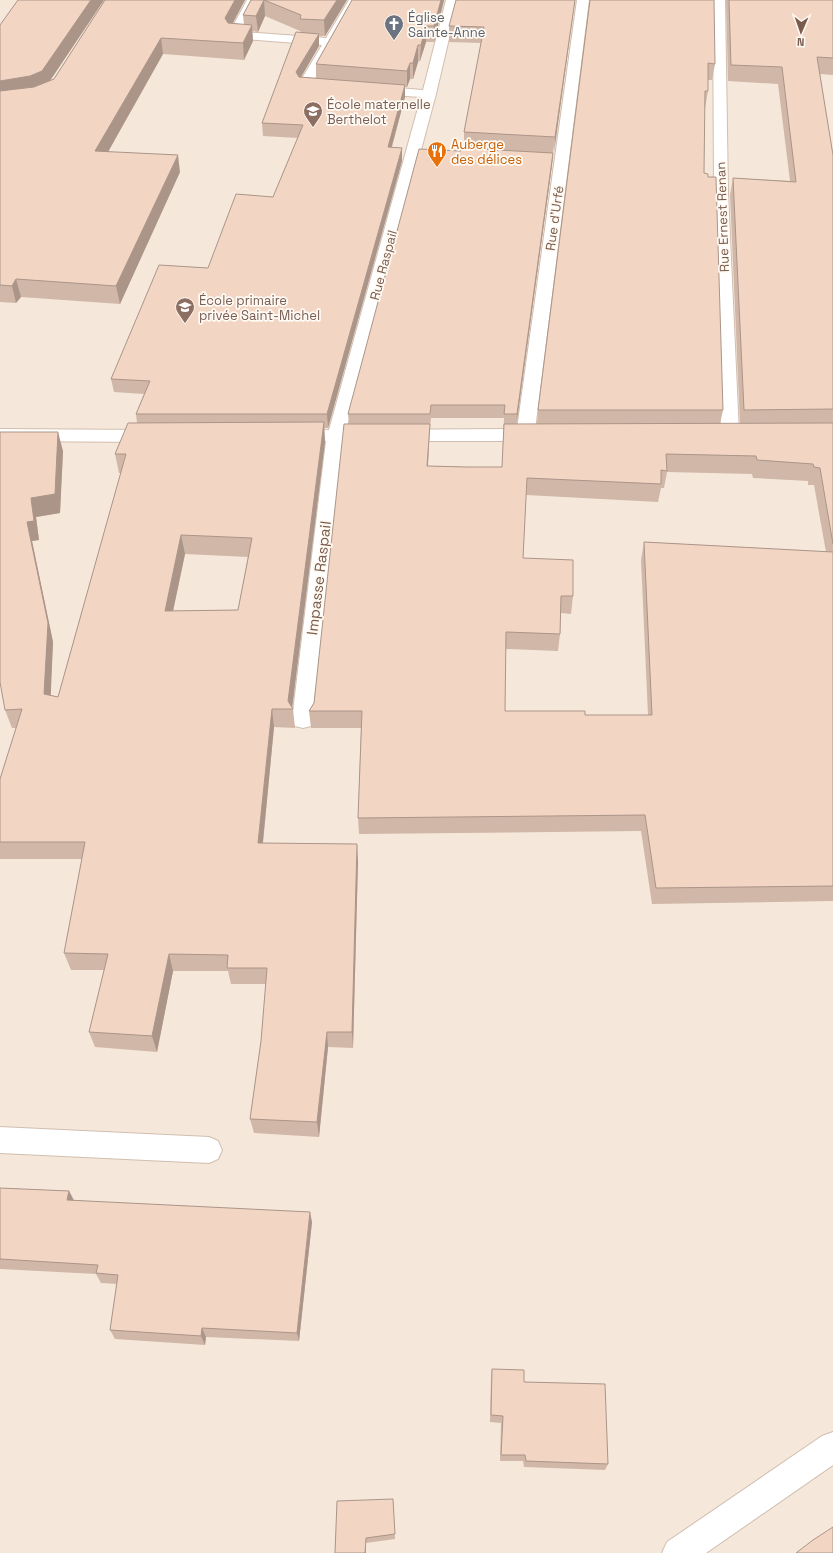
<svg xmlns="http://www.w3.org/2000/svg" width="833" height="1553" viewBox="0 0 833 1553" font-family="'Space Grotesk',sans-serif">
	<rect width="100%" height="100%" fill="#fdf6ec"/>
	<rect fill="#f5e8da" x="0" y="0" width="833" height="1553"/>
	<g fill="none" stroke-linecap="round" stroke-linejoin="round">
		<g stroke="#d1beb0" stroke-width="2">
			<g id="minor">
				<polygon points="247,0 259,0 242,32 326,38 349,0 361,0 313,82 331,84 333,87 331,90 326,91 300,88 298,85 322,45 230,38 228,35"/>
				<polygon points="446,0 458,0 436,94 346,430 517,429 577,0 589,0 535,430 539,431 542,435 539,439 533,441 344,441 314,720 311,726 303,728 295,726 292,720 326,441 289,440 286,436 289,432 329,430 421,97 374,94 369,93 367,90 369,87 374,86 423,90"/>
				<polygon points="713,0 725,0 728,193 739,434 736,438 730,440 724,438 721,434 714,193"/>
				<polygon points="0,429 153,430 159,432 162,436 159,440 153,442 0,441"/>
				<polygon points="0,1127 209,1137 218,1141 222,1150 218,1159 209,1163 0,1153"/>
				<polygon points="833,1432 833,1465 706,1553 662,1553 667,1542 822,1436"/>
			</g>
		</g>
		<use href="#minor" fill="#fff" fill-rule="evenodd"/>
	</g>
	<g fill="#d1b7a8" fill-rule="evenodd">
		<path d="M 104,0 L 50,81 L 54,79 L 105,0 L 245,0 L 232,24 L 244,25 L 243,15 L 251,0 L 347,0 L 325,36 L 319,36 L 319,46 L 301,77 L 316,78 L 316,64 L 352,0 L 444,0 L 434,42 L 426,42 L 420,61 L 418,62 L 413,79 L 410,79 L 407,87 L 405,87 L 405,97 L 392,147 L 402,148 L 402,161 L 328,428 L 324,428 L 325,442 L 292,708 L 293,709 L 295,728 L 274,727 L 263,843 L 358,861 L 353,1048 L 328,1047 L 319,1137 L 254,1133 L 250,1119 L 261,1041 L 266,984 L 231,984 L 228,971 L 173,971 L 157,1052 L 95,1047 L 89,1032 L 104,970 L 71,970 L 64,953 L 82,859 L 0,859 L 0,779 L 16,728 L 12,728 L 5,710 L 0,432 L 63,451 L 60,513 L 36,517 L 39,540 L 32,541 L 53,642 L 50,695 L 58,697 L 121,473 L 119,473 L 115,454 L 137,423 L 136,414 L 144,394 L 114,392 L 111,379 L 208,268 L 273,197 L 298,138 L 263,136 L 262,123 L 301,32 L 300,31 L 265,16 L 258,32 L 252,31 L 253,41 L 244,60 L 163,54 L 108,151 L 180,172 L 120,304 L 21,297 L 16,303 L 0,302 L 0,25 ZM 185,554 L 248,557 L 238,610 L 173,611 Z"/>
		<path d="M 575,0 L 553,153 L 552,165 L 516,424 L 537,424 L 538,410 L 590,0 L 715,64 L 712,80 L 708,80 L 708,91 L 705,108 L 704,108 L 704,173 L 723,410 L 720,424 L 740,424 L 730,195 L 733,178 L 790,181 L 778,84 L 728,81 L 726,0 L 833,0 L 833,75 L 820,74 L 833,155 L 833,901 L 652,904 L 641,831 L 359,834 L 358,818 L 361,728 L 311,728 L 309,711 L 314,703 L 349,424 L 348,414 L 461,151 L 464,148 L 464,132 L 481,43 L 449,42 L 449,26 ZM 431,418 L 504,418 L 502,467 L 467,467 L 428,466 L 429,442 L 430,428 ZM 667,472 L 752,474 L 753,478 L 808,481 L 808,485 L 814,485 L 826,552 L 644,542 L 641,560 L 648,715 L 585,715 L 505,711 L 505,649 L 558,651 L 560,634 L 561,613 L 571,614 L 573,596 L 523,558 L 526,495 L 658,502 L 661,488 L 664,488 Z"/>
		<polygon points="0,1188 69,1191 74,1200 312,1222 299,1341 206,1337 205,1345 115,1339 110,1330 117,1284 101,1283 96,1274 0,1269"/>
		<polygon points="492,1369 608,1464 605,1470 524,1467 523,1461 500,1461 501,1423 490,1422 491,1377"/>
		<polygon points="393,1499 395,1539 366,1543 335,1553"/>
	</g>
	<g fill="#aa9588">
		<polygon points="91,0 104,0 45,88 0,98 0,81"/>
		<polygon points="235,0 245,0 227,34 225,18"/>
		<polygon points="264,0 265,16 258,32 256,16"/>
		<polygon points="337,0 347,0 325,36 324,20"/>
		<polygon points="441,0 444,0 434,42 434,26"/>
		<polygon points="575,0 554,153 555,137"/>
		<polygon points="252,25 253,41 244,60 243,43"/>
		<polygon points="426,26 426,42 420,61 421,45"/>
		<polygon points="319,34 319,46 297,84 296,72"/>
		<polygon points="161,38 163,54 99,168 95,151"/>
		<polygon points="418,45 418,62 413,79 413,63"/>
		<polygon points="410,63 410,79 407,87 407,71"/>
		<polygon points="405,85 405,97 388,160 388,147"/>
		<polygon points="402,148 402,161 328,428 327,414"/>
		<polygon points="553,153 552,165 516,428 517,414"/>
		<polygon points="178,155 180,172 120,304 116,286"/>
		<polygon points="16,279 21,297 16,303 12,286"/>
		<polygon points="324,422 325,442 292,709 288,701"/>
		<polygon points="430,424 429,442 427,484 427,466"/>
		<polygon points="58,432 63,451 60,513 36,517 39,540 32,541 53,642 50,713 44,694 27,522 31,498"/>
		<polygon points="181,535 185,554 169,630 165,611"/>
		<polygon points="272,709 274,727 261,861 258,843"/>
		<polygon points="357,844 358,861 353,1048 352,1032"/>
		<polygon points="169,954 173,971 157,1052 152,1036"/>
		<polygon points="327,1032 328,1047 319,1137 317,1122"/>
		<polygon points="69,1191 74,1201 67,1200"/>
		<polygon points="310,1212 312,1222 299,1341 297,1333"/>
		<polygon points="202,1328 206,1337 205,1345 201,1336"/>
		<polygon points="366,1538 366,1553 365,1553"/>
	</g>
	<g fill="#f3d5c3" stroke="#aa9588" fill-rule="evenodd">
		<polygon points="18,0 91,0 42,71 30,76 0,81 0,25"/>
		<polygon points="105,0 235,0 225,18 228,23 252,25 243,43 161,38 95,151 178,155 116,286 16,279 12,286 0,285 0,91 34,87 54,79"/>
		<polygon points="251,0 264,0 256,16 243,15"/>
		<polygon points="264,0 337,0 324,20 300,19 301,15"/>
		<polygon points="352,0 441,0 434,26 426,26 421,45 418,45 413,63 410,63 407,71 316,64"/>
		<polygon points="456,0 575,0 555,137 464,132 484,27 449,26"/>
		<polygon points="590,0 714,0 715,64 708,63 708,91 705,91 704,173 708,174 708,177 716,177 723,410 538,410"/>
		<polygon points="729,0 833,0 833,58 817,57 833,155 833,409 744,410 733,178 796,182 782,67 731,65"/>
		<polygon points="296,32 319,34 296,72 299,77 405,85 388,147 402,148 327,414 136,414 150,381 111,379 159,265 208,268 236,194 273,197 303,125 262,123"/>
		<polygon points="461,148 553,153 517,414 504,414 505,405 431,405 430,414 348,414 419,149 461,151"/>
		<path d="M 324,422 L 288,701 L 293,709 L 272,709 L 258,843 L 357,844 L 352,1032 L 327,1032 L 317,1122 L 250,1119 L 261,1041 L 267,968 L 227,968 L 228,955 L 169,954 L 152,1036 L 89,1032 L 108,954 L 64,953 L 85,842 L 0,842 L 0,779 L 22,709 L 5,710 L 0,682 L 0,432 L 58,432 L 55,494 L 31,498 L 34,521 L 27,522 L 48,623 L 44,694 L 58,697 L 126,454 L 115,454 L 128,423 ZM 181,535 L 252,538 L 238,610 L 165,611 Z"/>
		<polygon points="833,423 833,544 820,468 814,467 813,464 757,460 756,456 666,454 667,471 661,470 661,484 527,478 523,558 573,560 573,596 561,596 560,634 506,632 505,711 585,711 585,715 652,715 644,542 833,552 833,886 656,888 645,815 358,818 362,711 309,711 314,703 344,424 430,424 427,466 467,467 502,467 504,424"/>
		<polygon points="0,1188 69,1191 67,1200 310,1212 297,1333 202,1328 201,1336 110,1330 118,1275 96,1273 98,1265 0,1259"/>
		<polygon points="492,1369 524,1370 524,1382 605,1384 608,1464 526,1461 525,1455 501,1455 503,1416 491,1415"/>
		<polygon points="393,1499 395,1534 366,1538 365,1553 335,1553 337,1501"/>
		<polygon points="833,1527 833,1553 796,1553 813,1540"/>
	</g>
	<defs>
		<g id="church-pin" transform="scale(1)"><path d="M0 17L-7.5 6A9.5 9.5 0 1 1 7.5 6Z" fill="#6b7280" stroke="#fffaf3"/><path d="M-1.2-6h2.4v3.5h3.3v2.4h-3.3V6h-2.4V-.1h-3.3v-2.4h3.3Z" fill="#fff"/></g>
		<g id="school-pin" transform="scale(1)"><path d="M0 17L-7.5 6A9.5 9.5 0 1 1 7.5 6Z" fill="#8d6e63" stroke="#fffaf3"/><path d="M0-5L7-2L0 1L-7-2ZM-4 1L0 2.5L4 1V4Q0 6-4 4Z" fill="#fff"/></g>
		<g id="restaurant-pin" transform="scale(1)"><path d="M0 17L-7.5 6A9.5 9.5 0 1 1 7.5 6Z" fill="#e8710a" stroke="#fffaf3"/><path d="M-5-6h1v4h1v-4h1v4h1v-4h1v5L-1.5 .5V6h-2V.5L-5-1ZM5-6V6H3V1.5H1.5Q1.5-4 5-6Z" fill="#fff"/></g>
	</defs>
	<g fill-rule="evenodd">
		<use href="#church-pin" x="394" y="24"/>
		<use href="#school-pin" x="313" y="111"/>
		<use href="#restaurant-pin" x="437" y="151"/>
		<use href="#school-pin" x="185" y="307"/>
	</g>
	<g text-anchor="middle" stroke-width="3.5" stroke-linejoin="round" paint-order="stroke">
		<g font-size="13" fill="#5b616d" stroke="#fffaf3" text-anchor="start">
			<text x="408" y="22">Église<tspan x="408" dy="15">Sainte-Anne</tspan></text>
		</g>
		<g font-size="13" fill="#785e54" stroke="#fffaf3" text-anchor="start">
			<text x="327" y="109">École maternelle<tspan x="327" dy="15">Berthelot</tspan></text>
			<text x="199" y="305">École primaire<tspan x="199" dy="15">privée Saint-Michel</tspan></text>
		</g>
		<g font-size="13" fill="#c56008" stroke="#fffaf3" text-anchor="start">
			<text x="451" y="149">Auberge<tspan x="451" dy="15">des délices</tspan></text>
		</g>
		<g font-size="13" fill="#7a5c4d" stroke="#fffaf3">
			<text transform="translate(722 217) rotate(-92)" y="5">Rue Ernest Renan</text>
			<text transform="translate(554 218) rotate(-82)" y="5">Rue d'Urfé</text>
			<text transform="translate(383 265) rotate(-75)" y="5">Rue Raspail</text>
		</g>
		<g font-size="15" fill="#7a5c4d" stroke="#fffaf3">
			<text transform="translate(319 578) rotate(-83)" y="5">Impasse Raspail</text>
		</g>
	</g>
	<g transform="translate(801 32) rotate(182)" stroke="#fffaf3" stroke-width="3" paint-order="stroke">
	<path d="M0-3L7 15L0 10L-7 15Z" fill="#7a5c4d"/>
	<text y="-6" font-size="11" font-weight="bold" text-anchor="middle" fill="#7a5c4d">N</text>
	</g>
</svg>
